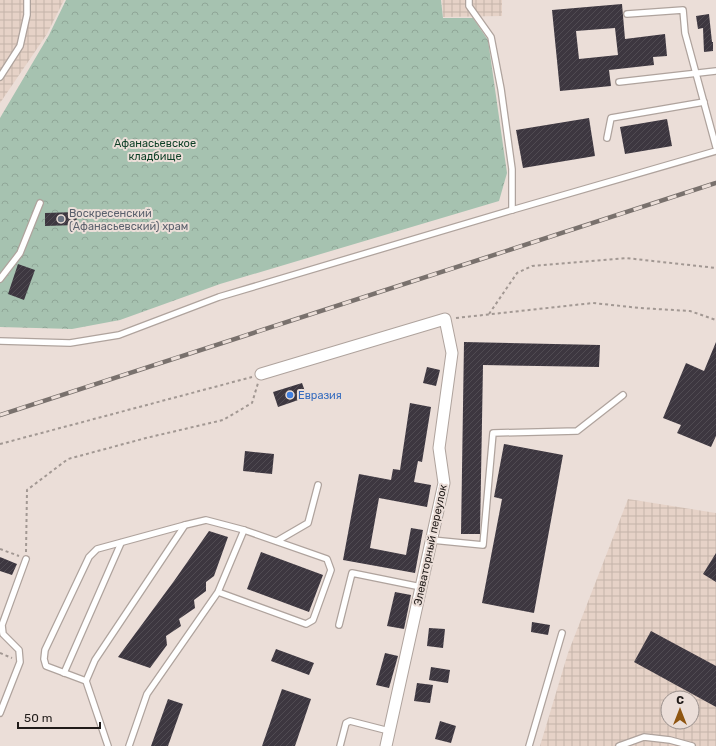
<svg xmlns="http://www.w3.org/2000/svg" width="716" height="746" viewBox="0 0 716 746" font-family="Rubik,sans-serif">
	<defs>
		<pattern id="industrial-grid" width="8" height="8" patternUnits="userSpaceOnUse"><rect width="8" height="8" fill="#e6d2c7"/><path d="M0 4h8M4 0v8" fill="none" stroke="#c5b4aa"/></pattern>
		<pattern id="forest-crowns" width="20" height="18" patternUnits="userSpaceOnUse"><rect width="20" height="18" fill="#a6c2b0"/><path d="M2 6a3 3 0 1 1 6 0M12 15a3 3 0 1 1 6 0" fill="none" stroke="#8fa697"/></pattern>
		<pattern id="building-hatch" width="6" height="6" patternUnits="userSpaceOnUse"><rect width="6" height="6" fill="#3d3740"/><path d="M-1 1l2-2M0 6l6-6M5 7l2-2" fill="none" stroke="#504b52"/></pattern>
	</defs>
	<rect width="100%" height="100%" fill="#ebded8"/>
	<g fill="url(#industrial-grid)" fill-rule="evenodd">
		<polygon points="0,0 64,0 47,34 0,103"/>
		<polygon points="442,0 502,0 502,16 443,17"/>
		<path d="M 628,499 L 716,513 L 716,746 L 540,746 L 568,653 ZM 668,698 L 692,698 L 692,722 L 668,722 Z"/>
	</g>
	<polygon fill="url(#forest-crowns)" points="66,0 441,0 443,18 473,18 488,40 507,173 499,201 220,284 120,320 72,329 0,327 0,118 49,35"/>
	<g fill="url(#building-hatch)" fill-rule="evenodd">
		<path d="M 622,4 L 625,39 L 665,34 L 667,56 L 653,57 L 654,65 L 609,70 L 611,86 L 560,91 L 552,10 ZM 615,28 L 618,55 L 579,59 L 576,31 Z"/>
		<polygon points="709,14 712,42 713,42 713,51 704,52 703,28 698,29 696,16"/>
		<polygon points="589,118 595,156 523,168 516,130"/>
		<polygon points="667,119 672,146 625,154 620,127"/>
		<polygon points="76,212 77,225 45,226 45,213"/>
		<polygon points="18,264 35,270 24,300 8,294"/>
		<polygon points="464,342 600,345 599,367 483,365 480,534 461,534"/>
		<polygon points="716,342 716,436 711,447 677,433 681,425 663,418 686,363 704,371"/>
		<polygon points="427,367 440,370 436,386 423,383"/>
		<polygon points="302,383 307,397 278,407 273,392"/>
		<polygon points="410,403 431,407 422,462 418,461 414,482 431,485 427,507 379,498 370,548 406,555 411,528 423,530 415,573 343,560 359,474 391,480 393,469 400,470"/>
		<polygon points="504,444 563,455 534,613 482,603 502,499 494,497"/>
		<polygon points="245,451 274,454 272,474 243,471"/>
		<polygon points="209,531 228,537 214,576 206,582 206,591 194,600 195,608 179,619 181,626 166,636 167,645 150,668 118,657 174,581"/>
		<polygon points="261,552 323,575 309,612 247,589"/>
		<polygon points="716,553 716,582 703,574"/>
		<polygon points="0,557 17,564 12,575 0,571"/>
		<polygon points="395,592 411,595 404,629 387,626"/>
		<polygon points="532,622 550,625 548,635 531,632"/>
		<polygon points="429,628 445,629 443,648 427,646"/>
		<polygon points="651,631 716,666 716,707 634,662"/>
		<polygon points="276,649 314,663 309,675 271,661"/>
		<polygon points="385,653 398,656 389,688 376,685"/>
		<polygon points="431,667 450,670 448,683 429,680"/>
		<polygon points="417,683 433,685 430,703 414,701"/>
		<polygon points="282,689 311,699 295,746 262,746"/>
		<polygon points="168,699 183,704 168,746 151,746"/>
		<polygon points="440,721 456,726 451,743 435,739"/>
	</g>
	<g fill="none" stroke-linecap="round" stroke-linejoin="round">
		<g stroke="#afa39d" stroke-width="8">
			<g id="lane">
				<polyline points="469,0 469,6 491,37 501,89 512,169 512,210"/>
				<polyline points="627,14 683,10 685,33 716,147"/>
				<polyline points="0,77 20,46 27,15 27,0"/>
				<polyline points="619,82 716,71"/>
				<polyline points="607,138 611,118 704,102"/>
				<polyline points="0,279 20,253 40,203"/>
				<polyline points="0,341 70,343 119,335 219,297 512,210 716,151"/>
				<polyline points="432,540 483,545 493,433 577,431 623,395"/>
				<polyline points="277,541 308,523 318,485"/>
				<polyline points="339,625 352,573 421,587"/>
				<polyline points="64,673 121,543"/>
				<polyline points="86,681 46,666 44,659 45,650 89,557 97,549 185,525"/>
				<polyline points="0,713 20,662 19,650 3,634 2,625 26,559"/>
				<polyline points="108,746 86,681 95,660 185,525 206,520 244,530"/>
				<polyline points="129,746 147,694 218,592 244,530 327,559 331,570 313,620 306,624 218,592"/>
				<polyline points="340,746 346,723 350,721 389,731"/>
				<polyline points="529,746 562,633"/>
				<polyline points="619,746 644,737 670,740 692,746"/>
			</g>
		</g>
		<g stroke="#afa39d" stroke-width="13">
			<polyline id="street" points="261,374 445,319 452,353 439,448 444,483 386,746"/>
		</g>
		<g stroke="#a29893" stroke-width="2" stroke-dasharray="3 3" stroke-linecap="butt">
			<polyline points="489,314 517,273 532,266 626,258 716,268"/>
			<polyline points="456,318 593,303 640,308 690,311 716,320"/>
			<polyline points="0,444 252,377"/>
			<polyline points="0,549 19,556"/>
			<polyline points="26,552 27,490 68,459 146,438 223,420 252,403 258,383"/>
			<polyline points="0,653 12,658"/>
		</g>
		<use href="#lane" stroke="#fff" stroke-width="5.5"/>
		<use href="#street" stroke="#fff" stroke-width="11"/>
		<g stroke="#79716d" stroke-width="4.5">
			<polyline id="rail" points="0,415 716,183"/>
		</g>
		<use href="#rail" stroke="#ebded8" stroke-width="3" stroke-dasharray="9" stroke-linecap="butt"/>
	</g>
	<circle fill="#6b7280" stroke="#ebded8" stroke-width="1.5" cx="61" cy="219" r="4"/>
	<circle fill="#3f7fe0" stroke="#ebded8" stroke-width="1.5" cx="290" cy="395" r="4"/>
	<g text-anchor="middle" stroke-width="4" stroke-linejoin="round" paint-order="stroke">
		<g font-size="11" fill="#0e3f26" stroke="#ebded8">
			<text x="155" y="147">Афанасьевское<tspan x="155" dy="13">кладбище</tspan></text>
		</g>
		<g font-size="11" fill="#5b616d" stroke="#ebded8" text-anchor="start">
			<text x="69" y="217">Воскресенский<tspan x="69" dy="13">(Афанасьевский) храм</tspan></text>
		</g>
		<g font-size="11" fill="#366cbe" stroke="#ebded8" text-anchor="start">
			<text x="298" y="399">Евразия</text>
		</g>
		<g font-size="11" fill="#201b19" stroke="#ebded8">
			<text transform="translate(430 545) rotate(-78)" y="4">Элеваторный переулок</text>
		</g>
	</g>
	<g transform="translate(680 710)"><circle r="19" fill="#ebded8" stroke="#9a908c"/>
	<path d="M0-3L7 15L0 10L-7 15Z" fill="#8f5510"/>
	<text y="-6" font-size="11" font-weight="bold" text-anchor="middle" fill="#201b19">С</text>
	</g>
	<path d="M18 722v6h82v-6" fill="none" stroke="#201b19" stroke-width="2"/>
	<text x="24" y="722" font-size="12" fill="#201b19" stroke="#ebded8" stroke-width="3" paint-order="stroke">50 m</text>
</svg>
